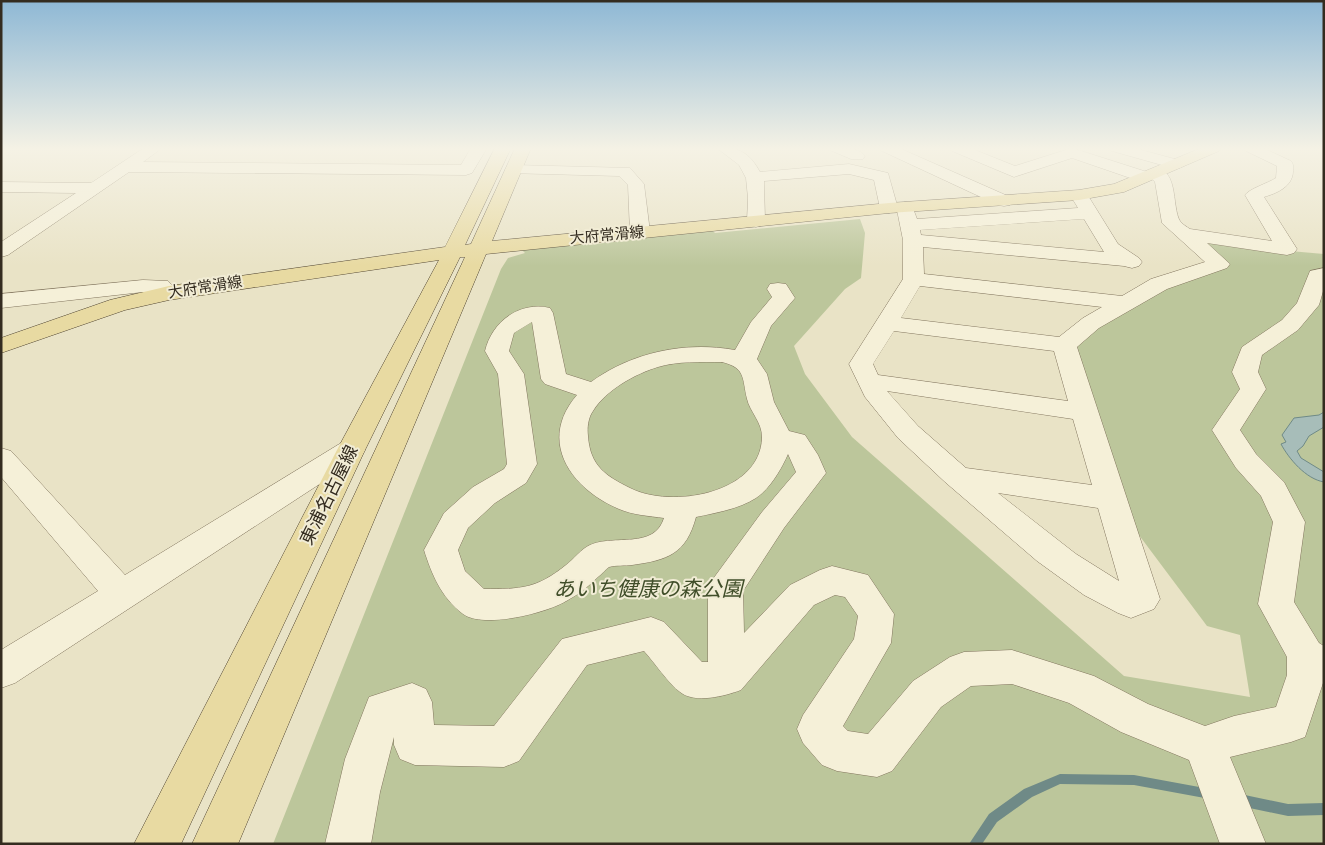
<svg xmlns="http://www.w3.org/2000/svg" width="1325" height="845" viewBox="0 0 1325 845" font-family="'IBM Plex Serif','Noto Sans JP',serif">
	<rect width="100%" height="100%" fill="#e9e3c6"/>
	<polygon fill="#bcc69b" points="860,219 865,233 861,278 845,289 794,346 805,374 852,437 1124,676 1250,697 1240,635 1207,626 1112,499 1064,345 1091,323 1220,264 1183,234 1256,248 1324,254 1324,844 273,844 501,269 508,258 525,253 521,249 587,242 589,245 711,229 715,233"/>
	<path fill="#a7bdb9" stroke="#6f8a87" d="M 1324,412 L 1324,427 L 1309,436 L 1303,446 L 1297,451 L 1301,458 L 1324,472 L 1324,482 C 1306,479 1289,459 1281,444 L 1286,442 L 1282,435 L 1294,418 L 1319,415 Z"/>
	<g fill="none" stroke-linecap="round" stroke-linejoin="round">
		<g fill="#6f8a87" fill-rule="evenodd">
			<polygon points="1060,774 1134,775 1210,789 1214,790 1215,794 1214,798 1210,799 1134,785 1060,784 1032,797 997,822 982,844 969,844 989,814 1024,789"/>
			<polygon points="1240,794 1288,804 1324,803 1324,815 1288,816 1240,806 1236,804 1234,800 1236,796"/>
		</g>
		<g stroke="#82755e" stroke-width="1">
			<g id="minor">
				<polygon points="144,148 162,148 143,162 461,165 471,148 487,148 472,173 466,175 129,172 8,255 1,257 1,242 76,193 1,192 1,182 91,183"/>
				<path d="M 717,148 C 739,147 749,152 760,172 L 849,164 L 888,173 L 897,205 L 905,202 L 911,203 L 917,219 L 1078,208 L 1072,198 L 1075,194 L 1081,193 L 1087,194 L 1118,244 L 1139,258 L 1142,262 L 1139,266 L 1132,268 L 1124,266 L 923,247 L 924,274 L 1122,296 L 1151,279 L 1205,262 L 1162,223 L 1155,182 L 1152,179 L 1145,182 L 1139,181 L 1072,158 L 1014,177 L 952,151 L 949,148 L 970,148 L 1015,166 L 1072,148 L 1147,172 L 1149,170 C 1180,162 1171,207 1180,221 C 1182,224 1187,227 1190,229 L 1272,241 L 1245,195 C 1249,189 1268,183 1276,178 L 1277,166 L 1246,151 L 1243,148 L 1263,148 L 1291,161 C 1294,165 1293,167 1293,172 C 1292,187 1277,193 1264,197 L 1297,249 L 1294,253 L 1287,255 L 1207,243 L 1230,264 L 1227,268 L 1167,289 L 1099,328 L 1077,347 L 1160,599 L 1154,609 L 1131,618 L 1118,613 L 1084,595 L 1037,561 L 945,482 L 898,438 L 865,397 L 849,364 L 903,279 L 903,240 L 897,210 L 889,213 L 883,212 L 880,208 L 874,180 L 849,174 L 764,181 L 765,221 L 763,225 L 756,227 L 749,225 L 747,221 L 748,198 L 746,178 L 739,165 ZM 1084,219 L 1104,252 L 921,235 L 920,230 ZM 920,286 L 1102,307 L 1083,318 L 1059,337 L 901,318 ZM 894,331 L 1054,351 L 1068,401 L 878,375 L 873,364 ZM 887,391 L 1073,419 L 1092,485 L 966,468 L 918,426 ZM 998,493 L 1098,508 L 1119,581 L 1076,554 Z"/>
				<path d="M 829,148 C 841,148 857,146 865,156 L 863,159 L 851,159 L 832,151 Z"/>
				<polygon points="879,148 899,148 1010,197 1013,201 1010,205 1004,206 998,205 882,151"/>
				<polygon points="1109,148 1134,148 1182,161 1184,164 1182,167 1176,169 1112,151"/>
				<polygon points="513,165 630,168 644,184 650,232 647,236 640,238 633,236 630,232 628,185 619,176 507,173 505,170 507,167"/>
				<path d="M 1324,268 L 1324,288 L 1319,305 L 1298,330 L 1262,355 L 1258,372 L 1266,389 L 1240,430 L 1256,454 L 1284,482 L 1305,522 L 1294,602 L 1319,643 L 1324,646 L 1324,680 L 1305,737 L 1291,742 L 1230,757 L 1266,844 L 1220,844 L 1189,760 L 1121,732 L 1069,703 L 1012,684 L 971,686 L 941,707 L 892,771 L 877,777 L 837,771 L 822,765 L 803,743 L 797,729 L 803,715 L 854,639 L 858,616 L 845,597 L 835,595 L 814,605 L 741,690 C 725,696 695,704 680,692 C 669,684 654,662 644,651 L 587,665 L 519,761 L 504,767 L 415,765 L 400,759 L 394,745 L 394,737 L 380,792 L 371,844 L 325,844 L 345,759 L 369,697 L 412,683 L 426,689 L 432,702 L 434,725 L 494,726 L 562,639 L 651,617 L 664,622 L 702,662 L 708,662 L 708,589 L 713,579 L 762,512 L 796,472 L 788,454 C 782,468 770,489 756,498 C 739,509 715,513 696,517 C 686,554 668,560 632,565 C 625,566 615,565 609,567 C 606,569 602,574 598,577 C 589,586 579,594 568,600 C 548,613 483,629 463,614 C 441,597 432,575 424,550 L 444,513 L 473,487 L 504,469 L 507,464 L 498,374 L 485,351 C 492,321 520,301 550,308 L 553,313 L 566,374 L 591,382 C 632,352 686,341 735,350 L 751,322 L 772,297 L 767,289 L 770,284 L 778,283 L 786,284 L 795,298 L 771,326 L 757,359 L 767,374 L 774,402 L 789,431 L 805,435 L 818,455 L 826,473 L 784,528 L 743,591 L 744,633 L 790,585 L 820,570 L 832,566 L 868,575 L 894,614 L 891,643 L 843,726 L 848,731 L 868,734 L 913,681 L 950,657 L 964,652 L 1012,650 L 1094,676 L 1148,704 L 1205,726 L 1234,716 L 1276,707 L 1287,675 L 1287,657 L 1258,604 L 1273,522 L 1261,496 L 1236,468 L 1212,430 L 1240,389 L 1232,372 L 1242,347 L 1282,320 L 1297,303 L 1310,271 ZM 532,322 L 541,379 L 545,384 L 577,395 C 537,441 571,489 619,509 C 633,515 649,516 664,518 C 654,550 614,534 590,545 C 581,549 574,559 566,565 C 536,589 521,589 484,589 L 465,571 L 458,550 L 468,528 L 495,503 L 526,483 L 537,464 L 524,374 L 509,351 L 514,333 ZM 722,362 C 746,368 742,378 747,399 C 750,412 762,422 762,437 C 761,494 671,509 630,488 C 606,476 590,466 588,436 C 587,428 588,418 593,411 C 606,390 635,374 658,367 C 678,361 701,362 722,362 Z"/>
				<path d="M 143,280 L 168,281 L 180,293 L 177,298 C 164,301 156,292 143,292 L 1,308 L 1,294 Z"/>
				<polygon points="351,440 361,443 365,450 361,457 15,683 1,688 1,650 98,591 1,477 1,448 11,451 125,575 341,443"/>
			</g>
		</g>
		<g stroke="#504431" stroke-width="1">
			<polygon id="major" points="495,148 511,148 465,245 471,244 515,148 531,148 492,241 889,203 1079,190 1114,184 1201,148 1222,148 1219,151 1124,192 1079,200 889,213 486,254 238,844 192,844 465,257 460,257 365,450 181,844 134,844 337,450 439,260 169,300 125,310 1,353 1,338 110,300 169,286 445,247"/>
		</g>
		<use href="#minor" fill="#f5f0d8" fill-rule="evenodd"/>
		<use href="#major" fill="#e8daa2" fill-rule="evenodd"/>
	</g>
	<linearGradient id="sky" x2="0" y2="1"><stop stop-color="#8eb8d5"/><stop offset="0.56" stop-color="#f5f2e5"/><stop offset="1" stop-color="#f5f2e5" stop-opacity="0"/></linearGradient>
	<rect width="1325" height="266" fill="url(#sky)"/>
	<g text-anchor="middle" stroke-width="4" stroke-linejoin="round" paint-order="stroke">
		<g font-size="15" fill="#342c20" stroke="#f1ecd5">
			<text transform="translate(607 235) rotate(-5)" y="5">大府常滑線</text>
			<text transform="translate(205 287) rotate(-9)" y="5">大府常滑線</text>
		</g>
		<g font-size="18" fill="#342c20" stroke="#f1ecd5">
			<text transform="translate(329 495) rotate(-64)" y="6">東浦名古屋線</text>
		</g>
		<g font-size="21" font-style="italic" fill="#404e29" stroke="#f1ecd5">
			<text x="648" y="596">あいち健康の森公園</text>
		</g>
	</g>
	<rect width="1325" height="845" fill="none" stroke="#342c20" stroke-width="5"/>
</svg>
